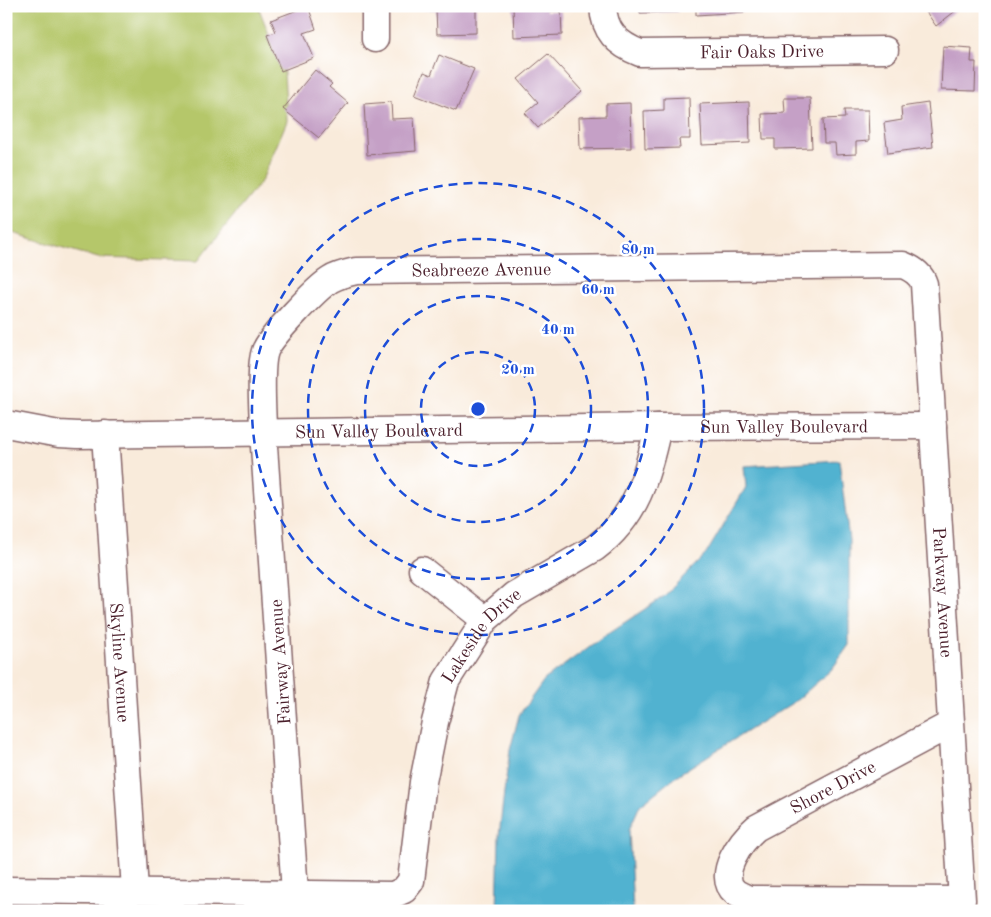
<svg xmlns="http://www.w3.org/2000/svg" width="991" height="917" viewBox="0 0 991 917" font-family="'Old Standard TT',serif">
	<rect width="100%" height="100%" fill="#fff"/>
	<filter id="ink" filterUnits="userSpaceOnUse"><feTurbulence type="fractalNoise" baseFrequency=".02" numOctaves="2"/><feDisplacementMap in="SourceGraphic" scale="10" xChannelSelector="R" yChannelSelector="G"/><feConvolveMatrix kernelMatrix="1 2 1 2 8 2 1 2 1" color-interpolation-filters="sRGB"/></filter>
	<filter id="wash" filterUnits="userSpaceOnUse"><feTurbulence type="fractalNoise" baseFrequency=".0096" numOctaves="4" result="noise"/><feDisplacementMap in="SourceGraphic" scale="20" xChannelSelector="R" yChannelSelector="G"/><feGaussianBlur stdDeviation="1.12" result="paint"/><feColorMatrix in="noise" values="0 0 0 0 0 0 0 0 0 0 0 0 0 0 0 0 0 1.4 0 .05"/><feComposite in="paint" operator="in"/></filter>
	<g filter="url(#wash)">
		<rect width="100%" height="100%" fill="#f9ebdb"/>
		<polygon fill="#b5c76a" stroke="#80734a" points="6,6 258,6 284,73 287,121 262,180 198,261 98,258 6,231"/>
		<polygon fill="#51b2d0" stroke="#4e687e" points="839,460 849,540 849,645 832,669 797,700 679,774 640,805 629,830 633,911 497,911 499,836 504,792 510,750 519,715 544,680 598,640 663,597 706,554 746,487 744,466"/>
		<g id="blocks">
			<g fill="#c5a0c6">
				<polygon points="308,6 316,29 304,33 314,58 281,71 267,35 276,32 271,20"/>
				<polygon points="424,6 476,6 476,33 437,34 436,10 424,10"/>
				<polygon points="513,6 546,6 546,11 561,11 562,35 514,37"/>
				<polygon points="640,6 678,6 678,12 640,13"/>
				<polygon points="696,6 744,6 744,12 696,15"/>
				<polygon points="780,6 804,6 805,11 780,12"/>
				<polygon points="922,6 962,6 936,26"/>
				<polygon points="943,46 972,48 971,62 976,62 975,91 941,90"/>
				<polygon points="548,54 582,91 538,128 525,113 538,102 518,79"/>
				<polygon points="439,55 474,69 456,111 415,95 424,72 431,75"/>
				<polygon points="315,70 332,84 329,87 348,103 319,138 283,109"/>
				<polygon points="689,97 690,139 679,139 680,148 645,149 644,111 664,110 664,98"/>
				<polygon points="784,98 810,98 812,148 775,149 775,139 763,139 762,114 785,113"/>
				<polygon points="391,102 392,119 414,118 416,151 367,155 364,104"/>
				<polygon points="749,102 750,143 702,145 700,104"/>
				<polygon points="630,103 631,148 580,149 579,117 606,116 606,104"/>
				<polygon points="928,103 933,147 888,153 884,123 902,120 901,107"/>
				<polygon points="844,110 868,110 869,141 856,142 856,154 836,155 835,143 824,143 823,119 845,118"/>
			</g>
		</g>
	</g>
	<g filter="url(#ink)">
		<use href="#blocks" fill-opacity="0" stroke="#876669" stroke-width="1"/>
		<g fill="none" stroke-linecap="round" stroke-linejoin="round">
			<g stroke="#876669" stroke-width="29">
				<g id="minor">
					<polyline points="375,6 375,39"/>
					<path id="s1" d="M 603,6 C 604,31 617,44 640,53 L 885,50"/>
					<path id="s2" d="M 6,424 L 59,434 L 78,435 L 658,427 L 933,426"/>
					<path id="s3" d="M 105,434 L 135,890"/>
					<polyline points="422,570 485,620"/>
					<path id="s4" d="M 6,890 L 393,895 L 404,890 L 411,881 L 423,782 L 435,722 L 446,681 L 485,620 L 514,595 L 595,548 C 637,516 647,477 658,427"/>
					<path id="s5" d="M 295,892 L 263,432 C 263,412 259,368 265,351 C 270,337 317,288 330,280 C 338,275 347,273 356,271 L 903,265 C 913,269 921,274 924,284 L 962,900 L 749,899 C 745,897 739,895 735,892 C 715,875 742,840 756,828 L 951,724"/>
				</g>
			</g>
			<use href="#minor" stroke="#fff" stroke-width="26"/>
		</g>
	</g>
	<g fill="none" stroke="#1d4ed8" stroke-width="2.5" stroke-dasharray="9 6">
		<circle cx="478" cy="409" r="57"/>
		<circle cx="478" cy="409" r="113"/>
		<circle cx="478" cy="409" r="170"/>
		<circle cx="478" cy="409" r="226"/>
	</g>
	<g text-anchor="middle" stroke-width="5" stroke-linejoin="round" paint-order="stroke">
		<g font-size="18" fill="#4a1f2b" stroke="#fff">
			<text dy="6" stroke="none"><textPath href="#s1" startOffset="186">Fair Oaks Drive</textPath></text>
			<text dy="6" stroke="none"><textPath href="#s5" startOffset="792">Seabreeze Avenue</textPath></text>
			<text dy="6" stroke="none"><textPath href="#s2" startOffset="779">Sun Valley Boulevard</textPath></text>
			<text dy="6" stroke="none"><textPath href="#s2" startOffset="374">Sun Valley Boulevard</textPath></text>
			<text dy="6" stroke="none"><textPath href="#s5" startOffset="1552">Parkway Avenue</textPath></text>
			<text dy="6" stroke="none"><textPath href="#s4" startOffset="672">Lakeside Drive</textPath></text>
			<text dy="6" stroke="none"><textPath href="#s3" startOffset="229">Skyline Avenue</textPath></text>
			<text transform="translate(280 662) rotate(-94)" y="6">Fairway Avenue</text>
			<text dy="6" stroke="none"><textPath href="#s5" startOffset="2251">Shore Drive</textPath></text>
		</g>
	</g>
	<circle cx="478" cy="409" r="8" fill="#1d4ed8" stroke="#fff" stroke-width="2.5"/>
	<g font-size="15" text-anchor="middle" font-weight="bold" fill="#1d4ed8" stroke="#fff" stroke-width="5" stroke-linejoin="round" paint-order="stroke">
		<text x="638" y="254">80 m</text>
		<text x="598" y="294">60 m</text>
		<text x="558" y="334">40 m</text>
		<text x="518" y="374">20 m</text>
	</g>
	<rect width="991" height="917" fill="none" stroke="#fff" stroke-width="25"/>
</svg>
